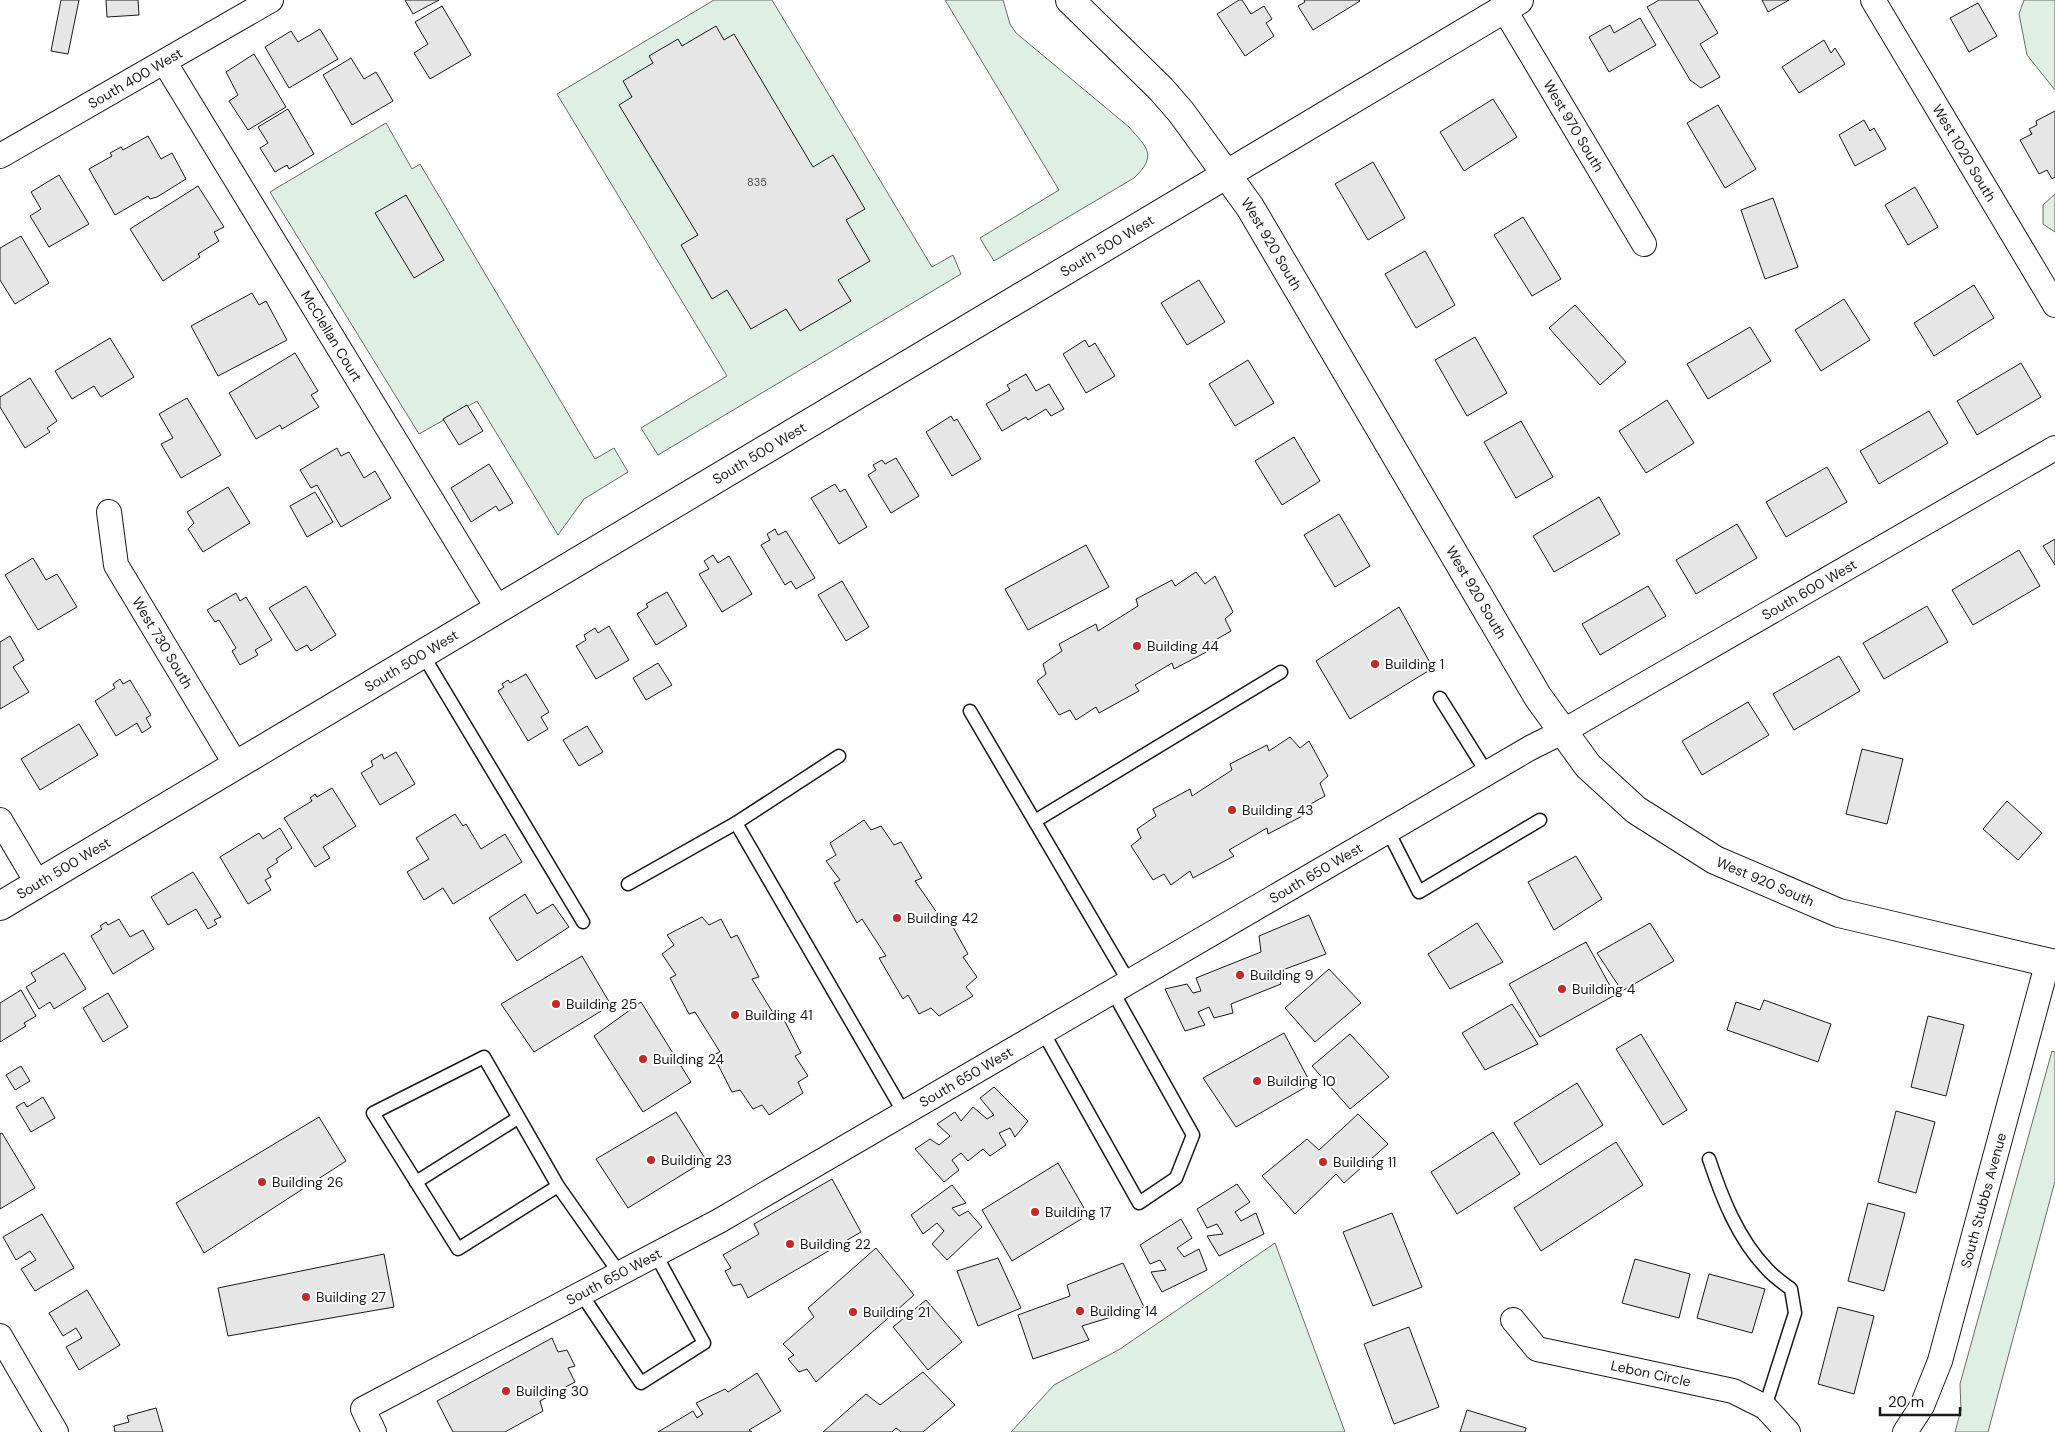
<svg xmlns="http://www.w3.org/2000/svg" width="2055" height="1432" viewBox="0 0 2055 1432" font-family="'DM Sans',sans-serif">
	<rect width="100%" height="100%" fill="#fff"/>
	<g fill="#e0efe3" stroke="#6a6a6a">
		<polygon points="714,0 772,0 932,267 953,255 961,274 658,455 641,428 727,376 557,94"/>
		<path d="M 945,0 L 1003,0 L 1010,24 L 1016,33 L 1129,127 C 1147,148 1158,155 1134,178 L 994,261 L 980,238 L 1059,190 Z"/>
		<polygon points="2024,0 2055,0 2055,90 2027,55 2019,14"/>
		<polygon points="386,123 412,169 420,164 595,459 614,448 628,472 584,499 558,535 477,401 419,434 270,192"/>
		<polygon points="2055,194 2055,232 2043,224 2043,205"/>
		<polygon points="2052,1051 2055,1052 2055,1181 1988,1432 1955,1432 1961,1410 1960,1384"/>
		<polygon points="1275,1243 1345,1432 1011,1432 1054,1385 1120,1349"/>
	</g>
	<g fill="#e6e6e6" stroke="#1a1a1a">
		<polygon points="61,0 79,0 68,54 51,51"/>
		<polygon points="106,0 138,0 139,15 107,17"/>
		<polygon points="405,0 439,0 413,14"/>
		<polygon points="1239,0 1242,0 1251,14 1264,6 1272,19 1266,23 1274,36 1245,56 1217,14"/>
		<polygon points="1304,0 1359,0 1360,1 1313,30 1298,6 1305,2"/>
		<polygon points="1659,0 1698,0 1718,33 1700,44 1720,77 1701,88 1690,80 1647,7"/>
		<polygon points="1762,0 1789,0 1768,12"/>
		<polygon points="1978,3 1997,36 1969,52 1950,18"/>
		<polygon points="442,6 471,55 430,79 414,53 428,44 415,22"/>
		<polygon points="1640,18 1656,45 1609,72 1589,37 1610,25 1614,33"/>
		<polygon points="716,26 724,40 734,34 813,167 833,155 865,209 846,220 870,261 838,280 851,301 800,331 786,309 751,329 727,290 712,299 681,245 698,235 619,105 632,97 623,81 653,63 649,56 678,39 682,46"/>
		<polygon points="320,29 338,59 289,88 265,47 291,31 298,42"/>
		<polygon points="1824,40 1831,53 1835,48 1845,64 1799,93 1782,67"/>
		<polygon points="254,54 286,107 248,130 229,101 238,95 226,72"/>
		<polygon points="351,58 364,79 376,72 393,101 352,125 323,75"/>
		<polygon points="1493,99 1517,137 1464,171 1440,132"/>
		<polygon points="1718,105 1756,169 1725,188 1687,123"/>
		<polygon points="288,109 314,154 289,169 287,165 275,172 260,148 268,143 258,127"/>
		<polygon points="2055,111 2055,177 2052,179 2047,170 2039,174 2020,140 2032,134 2029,129 2037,125 2036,121"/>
		<polygon points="1864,120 1870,131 1874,128 1886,149 1855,166 1839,135"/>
		<polygon points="148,136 161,159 172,153 186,179 157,197 150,199 148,196 115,215 89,169 112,156 110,153 121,147 123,150"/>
		<polygon points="1373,162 1405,218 1368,240 1335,184"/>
		<polygon points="59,175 89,224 49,247 30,216 41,209 31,192"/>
		<polygon points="198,186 224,227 214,232 219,241 198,254 200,257 163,281 130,229"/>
		<polygon points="1915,187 1938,227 1908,245 1885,205"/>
		<polygon points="406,195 444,260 414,278 375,213"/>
		<polygon points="1773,198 1798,267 1765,279 1741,210"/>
		<polygon points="1523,217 1561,279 1532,296 1494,235"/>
		<polygon points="21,236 49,283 15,304 0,280 0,248"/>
		<polygon points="1425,251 1455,305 1416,328 1385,274"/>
		<polygon points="1199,280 1225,322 1187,345 1161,303"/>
		<polygon points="1974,285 1994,318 1934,356 1914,323"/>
		<polygon points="252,293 259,305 266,301 287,340 218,376 191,326"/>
		<polygon points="1844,299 1870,340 1821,371 1795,330"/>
		<polygon points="1575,305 1626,362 1600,385 1549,328"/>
		<polygon points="1750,327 1771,361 1708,399 1687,364"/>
		<polygon points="1475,337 1507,393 1467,416 1435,360"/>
		<polygon points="110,338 134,377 101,397 94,386 72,399 55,371"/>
		<polygon points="1085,340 1089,347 1095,343 1115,376 1086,393 1063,354"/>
		<polygon points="295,353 318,391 311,395 319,407 282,429 280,425 256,439 229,393"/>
		<polygon points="1248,360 1274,403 1235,426 1209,384"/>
		<polygon points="2021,363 2041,397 1977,435 1957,401"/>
		<polygon points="1026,374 1036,391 1049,384 1064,409 1051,416 1046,409 1028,420 1026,417 1002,431 986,404 1010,390 1007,385"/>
		<polygon points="30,378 57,421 47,428 50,432 25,448 0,407 0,397"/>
		<polygon points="187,398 221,455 181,478 161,444 173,438 159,414"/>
		<polygon points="1667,400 1694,443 1646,473 1619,431"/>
		<polygon points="467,405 483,431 459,445 443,419"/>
		<polygon points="1929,411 1948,443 1879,484 1860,451"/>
		<polygon points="951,416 954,421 957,419 981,459 952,476 926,432"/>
		<polygon points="1521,421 1553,477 1516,498 1484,442"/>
		<polygon points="1294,437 1320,481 1282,505 1255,461"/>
		<polygon points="337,448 341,456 349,452 364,478 375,471 391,498 341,527 317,485 311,488 300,470"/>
		<polygon points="896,458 919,496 891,513 868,475 876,470 873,465 882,460 885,464"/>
		<polygon points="489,464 513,503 499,511 496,506 471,522 451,488"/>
		<polygon points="1827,467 1847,502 1786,537 1766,502"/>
		<polygon points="835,484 840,492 845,489 867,527 839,544 811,498"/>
		<polygon points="228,487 250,523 203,552 188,529 194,523 187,512"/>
		<polygon points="315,492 333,522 307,537 290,506"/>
		<polygon points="1599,497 1620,534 1554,572 1533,536"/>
		<polygon points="1339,514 1370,566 1335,587 1304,535"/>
		<polygon points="1737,524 1757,558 1696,594 1676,560"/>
		<polygon points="775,529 778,535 786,531 815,578 796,589 791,581 785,585 761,545 770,540 767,534"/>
		<polygon points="2055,539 2055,565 2043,546"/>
		<polygon points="1086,545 1109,587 1028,630 1005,589"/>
		<polygon points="2019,550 2040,586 1973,625 1952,590"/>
		<polygon points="713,555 718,563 729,556 752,594 722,612 699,574 709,569 704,561"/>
		<polygon points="33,558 46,580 57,574 77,607 38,630 5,575"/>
		<polygon points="1196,572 1205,584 1215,576 1233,612 1225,619 1231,631 1212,642 1216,647 1174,669 1172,663 1135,685 1139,691 1099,713 1096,707 1076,720 1070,710 1059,715 1037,681 1046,674 1043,664 1062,651 1059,644 1096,624 1098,631 1138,606 1136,599 1172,580 1175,586"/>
		<polygon points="842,581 869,627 846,641 818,595"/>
		<polygon points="306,586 336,635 311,651 307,645 296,651 269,608"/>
		<polygon points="1648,586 1666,616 1600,655 1582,624"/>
		<polygon points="667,592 687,626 656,645 637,614 648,607 646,604"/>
		<polygon points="236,593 240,601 246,597 272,640 255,650 258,655 240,665 232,651 236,648 219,620 215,622 207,610"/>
		<polygon points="1927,606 1948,642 1884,679 1863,643"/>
		<polygon points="1399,607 1433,668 1350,719 1316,661"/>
		<polygon points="609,626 629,660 596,679 576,646 586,640 584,635 595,628 598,633"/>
		<polygon points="10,636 24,660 13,667 29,692 0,709 0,642"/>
		<polygon points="1839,656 1860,691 1794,730 1773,694"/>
		<polygon points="658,663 672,685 646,700 633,678"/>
		<polygon points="526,674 549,712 541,717 548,729 528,741 498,691 504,687 502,684 508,680 510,683"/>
		<polygon points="120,679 123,684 130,680 151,715 146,718 151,727 142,733 137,723 116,736 95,701 115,688 113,684"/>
		<polygon points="1748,702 1769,735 1702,775 1682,741"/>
		<polygon points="79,724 98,755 40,790 21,759"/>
		<polygon points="587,726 603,752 579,766 563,740"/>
		<polygon points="1290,737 1300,748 1309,741 1328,776 1320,783 1325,796 1307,806 1310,812 1268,834 1267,828 1229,850 1234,856 1193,878 1190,871 1171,885 1164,874 1153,880 1131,846 1141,838 1137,829 1156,816 1153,809 1190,789 1192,796 1232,770 1230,764 1267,745 1269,751"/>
		<polygon points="1862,749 1903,759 1887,824 1846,814"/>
		<polygon points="396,752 415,784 380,805 361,773 373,766 371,761 382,754 384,759"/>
		<polygon points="332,788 356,826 323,847 330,858 315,867 284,818 312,801 310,798 315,794 317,797"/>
		<polygon points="2007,801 2042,833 2018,860 1983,829"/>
		<polygon points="455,814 463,826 466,824 481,849 505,834 522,862 453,904 443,888 424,900 407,872 429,859 416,838"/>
		<polygon points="864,820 871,830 881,826 894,845 901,842 922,878 915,881 942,920 948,918 968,954 963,957 977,977 966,987 973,996 939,1016 931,1008 919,1014 908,995 903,999 879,958 886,956 862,919 857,923 834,883 840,880 826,861 836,855 830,843"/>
		<polygon points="280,828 292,848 276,859 278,862 267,869 271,877 265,880 271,890 248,904 220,857 259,833 263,839"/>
		<polygon points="1576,856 1602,899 1554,930 1528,882"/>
		<polygon points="193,872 221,917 214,920 217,924 208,929 196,909 168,925 151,897"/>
		<polygon points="525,894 537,914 553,904 569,927 517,961 489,918"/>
		<polygon points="1309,915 1326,954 1277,972 1281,984 1231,1004 1233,1013 1214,1018 1209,1007 1198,1012 1205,1025 1185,1031 1165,989 1187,984 1193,993 1201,991 1196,978 1261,952 1259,936"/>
		<polygon points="702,917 709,925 721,919 731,938 737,935 759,977 752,979 775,1016 780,1012 801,1053 795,1056 808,1076 798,1082 803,1093 769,1115 762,1105 753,1109 740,1090 732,1092 713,1055 720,1052 695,1012 689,1014 670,978 676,975 662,954 674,945 667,935"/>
		<polygon points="119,919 130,937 143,930 154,949 113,974 91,936 102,929 100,926 106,922 108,925"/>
		<polygon points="1477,923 1503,962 1450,989 1428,954"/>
		<polygon points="1650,923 1674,961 1622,991 1597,953"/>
		<polygon points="1586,942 1615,995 1540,1037 1509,984"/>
		<polygon points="64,953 86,989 54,1009 50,1002 39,1009 26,987 36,981 31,973"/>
		<polygon points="582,956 611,1005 534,1052 501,1004"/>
		<polygon points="1329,969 1361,1003 1315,1042 1285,1008"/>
		<polygon points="21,990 36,1016 24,1023 26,1026 0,1042 0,1003"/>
		<polygon points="108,993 128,1027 103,1042 83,1008"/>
		<polygon points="1764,1000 1831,1024 1818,1062 1727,1030 1736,1002 1760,1010"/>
		<polygon points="641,1002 691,1082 643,1112 594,1036"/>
		<polygon points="1512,1004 1538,1044 1485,1070 1462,1033"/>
		<polygon points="1928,1016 1964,1025 1946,1096 1911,1087"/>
		<polygon points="1284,1033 1311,1084 1236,1127 1203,1078"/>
		<polygon points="1350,1034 1389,1077 1350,1109 1312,1066"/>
		<polygon points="1641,1034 1687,1110 1663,1125 1616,1049"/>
		<polygon points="21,1066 30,1081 15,1090 6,1075"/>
		<polygon points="1577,1083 1603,1125 1540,1165 1514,1123"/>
		<polygon points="994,1087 1028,1121 1015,1137 1010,1128 999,1133 1006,1145 990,1156 983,1149 968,1161 961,1153 952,1160 959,1170 944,1182 915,1149 930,1139 939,1145 950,1136 937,1124 955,1112 961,1121 973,1107 987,1119 994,1115 980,1098"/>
		<polygon points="43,1097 55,1118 31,1132 16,1107 24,1102 27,1107"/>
		<polygon points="1896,1111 1935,1122 1916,1193 1878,1182"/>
		<polygon points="676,1112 706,1160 628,1208 596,1159"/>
		<polygon points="1358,1114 1388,1144 1344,1183 1336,1174 1295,1214 1262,1176 1307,1139 1319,1150"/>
		<polygon points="319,1117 346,1161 204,1253 176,1203"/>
		<polygon points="1493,1132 1520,1174 1457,1214 1431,1172"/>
		<polygon points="2,1133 35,1188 0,1209 0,1134"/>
		<polygon points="1616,1142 1643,1185 1541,1251 1514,1208"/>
		<polygon points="1058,1163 1088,1215 1012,1261 982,1210"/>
		<polygon points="832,1179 861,1232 748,1298 741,1284 733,1286 725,1271 731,1268 723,1255 759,1234 754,1224"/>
		<polygon points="1237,1184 1250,1202 1235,1212 1241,1221 1256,1213 1264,1234 1219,1256 1207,1236 1223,1234 1217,1224 1207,1228 1197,1209"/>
		<polygon points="952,1185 966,1203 952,1208 959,1216 968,1211 982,1227 947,1260 932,1244 944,1231 937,1223 923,1234 911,1215"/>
		<polygon points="1868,1203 1905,1213 1884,1291 1848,1281"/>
		<polygon points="1392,1213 1422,1287 1373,1306 1343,1232"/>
		<polygon points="42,1214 74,1268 35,1291 21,1269 36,1260 30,1251 16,1260 3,1237"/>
		<polygon points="1181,1219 1192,1238 1177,1248 1184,1257 1199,1249 1207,1270 1162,1292 1151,1272 1166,1270 1160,1260 1150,1264 1140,1245"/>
		<polygon points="876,1248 914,1295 816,1382 807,1369 799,1372 788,1359 794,1355 783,1344 814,1317 808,1308"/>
		<polygon points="384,1254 394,1307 228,1336 218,1288"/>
		<polygon points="998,1258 1021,1308 978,1326 957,1271"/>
		<polygon points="1635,1259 1690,1274 1679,1318 1622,1303"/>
		<polygon points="1123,1263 1144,1307 1082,1326 1089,1340 1033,1359 1018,1315 1070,1296 1067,1285"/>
		<polygon points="1709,1274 1765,1289 1752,1333 1697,1318"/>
		<polygon points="87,1290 120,1345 79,1370 66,1347 82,1338 76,1328 63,1336 49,1313"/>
		<polygon points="926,1300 962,1342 928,1370 893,1327"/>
		<polygon points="1838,1307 1874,1316 1854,1394 1818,1384"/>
		<polygon points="1409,1327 1439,1407 1394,1424 1364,1344"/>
		<polygon points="552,1338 558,1352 567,1350 575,1366 568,1368 575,1382 540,1401 543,1411 505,1432 453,1432 437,1401"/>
		<polygon points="923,1372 955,1405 923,1432 901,1432 896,1428 892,1432 823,1432 866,1394 880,1405"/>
		<polygon points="757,1373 781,1411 749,1430 752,1432 658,1432 693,1411 697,1418 703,1414 696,1403 725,1389 728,1392"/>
		<polygon points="156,1408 163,1432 115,1432 114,1426 129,1422 127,1416"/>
		<polygon points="1467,1410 1526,1428 1525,1432 1460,1432"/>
	</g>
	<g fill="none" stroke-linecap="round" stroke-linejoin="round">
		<g stroke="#1a1a1a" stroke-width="15">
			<g id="service">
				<polyline points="423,655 583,922"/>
				<polyline points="1440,698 1487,773"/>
				<polyline points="970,711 1129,982"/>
				<polyline points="1035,821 1281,672"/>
				<polyline points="736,823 839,756"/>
				<polyline points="1388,831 1419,892 1540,820"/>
				<polyline points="628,884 736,823 904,1113"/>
				<polyline points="1043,1032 1139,1203 1176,1178 1193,1135 1113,992"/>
				<path d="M 1709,1159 C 1722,1198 1738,1239 1767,1269 C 1774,1277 1783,1283 1791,1289 L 1795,1313 L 1765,1407"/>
				<polyline points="416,1182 518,1118"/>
				<polyline points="558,1186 484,1057 373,1113 458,1249 558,1186 620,1274"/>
				<polyline points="582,1295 641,1383 704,1343 656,1255"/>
			</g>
		</g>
		<g stroke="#1a1a1a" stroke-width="26">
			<g id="minor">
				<path id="s1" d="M 1873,0 L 2055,305"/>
				<path id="s2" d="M 1504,9 L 1644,244"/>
				<path id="s3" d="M 165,63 L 498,609"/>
				<path id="s4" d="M 0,156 L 271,0"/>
				<path id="s5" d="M 109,512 L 116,565 L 236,765"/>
				<polyline points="0,820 38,884"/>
				<path id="s6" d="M 1513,1320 L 1537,1349 L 1733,1391 L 1765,1407 L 1788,1432"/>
				<polyline points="0,1336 56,1432"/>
				<path id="s7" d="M 374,1432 L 363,1409 L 719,1221 L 1530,748 L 1562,732 L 2055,448"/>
				<path id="s8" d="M 1905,1432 L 1922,1406 L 1940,1361 L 2048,961"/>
			</g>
		</g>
		<g stroke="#1a1a1a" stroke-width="30">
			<g id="tertiary">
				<path id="s9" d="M 1070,0 L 1161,89 L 1181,112 L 1250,207 L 1538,697 L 1588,766 L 1636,810 L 1715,860 L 1839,913 L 2055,964"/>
			</g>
		</g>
		<g stroke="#1a1a1a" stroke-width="30">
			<g id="secondary">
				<path id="s10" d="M 0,906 L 1519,0"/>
			</g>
		</g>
		<use href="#service" stroke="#fff" stroke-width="12"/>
		<use href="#minor" stroke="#fff" stroke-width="24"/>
		<use href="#tertiary" stroke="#fff" stroke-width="28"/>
		<use href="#secondary" stroke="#fff" stroke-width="28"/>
	</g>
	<g fill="#c62828" stroke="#fff" stroke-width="2">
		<circle cx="1137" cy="646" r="5"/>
		<circle cx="1375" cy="664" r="5"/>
		<circle cx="1232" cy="810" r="5"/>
		<circle cx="897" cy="918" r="5"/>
		<circle cx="1240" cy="975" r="5"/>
		<circle cx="1562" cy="989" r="5"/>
		<circle cx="556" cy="1004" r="5"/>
		<circle cx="735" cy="1015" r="5"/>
		<circle cx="643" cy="1059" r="5"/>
		<circle cx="1257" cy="1081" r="5"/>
		<circle cx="651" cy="1160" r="5"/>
		<circle cx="1323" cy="1162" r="5"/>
		<circle cx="262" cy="1182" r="5"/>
		<circle cx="1035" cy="1212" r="5"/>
		<circle cx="790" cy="1244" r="5"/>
		<circle cx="306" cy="1297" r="5"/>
		<circle cx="1080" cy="1311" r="5"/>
		<circle cx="853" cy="1312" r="5"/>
		<circle cx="506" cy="1391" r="5"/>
	</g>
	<g text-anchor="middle" stroke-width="4" stroke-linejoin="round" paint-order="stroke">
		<g font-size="11" fill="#4d4d4d">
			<text x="757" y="186">835</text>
		</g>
		<g font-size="14" fill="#1a1a1a" stroke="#fff">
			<text dy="5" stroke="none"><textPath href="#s4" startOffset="156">South 400 West</textPath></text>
			<text dy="5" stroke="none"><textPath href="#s2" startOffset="136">West 970 South</textPath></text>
			<text dy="5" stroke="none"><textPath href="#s1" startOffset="178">West 1020 South</textPath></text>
			<text dy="5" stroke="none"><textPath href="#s9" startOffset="318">West 920 South</textPath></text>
			<text dy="5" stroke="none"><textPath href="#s10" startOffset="1289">South 500 West</textPath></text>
			<text dy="5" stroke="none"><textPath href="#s3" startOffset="320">McClellan Court</textPath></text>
			<text dy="5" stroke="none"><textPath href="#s10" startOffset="884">South 500 West</textPath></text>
			<text dy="5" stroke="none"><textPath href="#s7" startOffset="1688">South 600 West</textPath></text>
			<text dy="5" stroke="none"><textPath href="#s9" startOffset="722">West 920 South</textPath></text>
			<text dy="5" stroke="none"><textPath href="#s5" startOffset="144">West 730 South</textPath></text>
			<text dy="5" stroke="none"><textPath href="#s10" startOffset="479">South 500 West</textPath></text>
			<text dy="5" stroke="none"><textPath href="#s10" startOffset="74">South 500 West</textPath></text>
			<text dy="5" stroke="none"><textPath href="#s7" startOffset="1119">South 650 West</textPath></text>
			<text dy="5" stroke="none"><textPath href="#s9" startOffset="1142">West 920 South</textPath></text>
			<text dy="5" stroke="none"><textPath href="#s7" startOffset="714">South 650 West</textPath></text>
			<text dy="5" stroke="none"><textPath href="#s8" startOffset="246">South Stubbs Avenue</textPath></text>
			<text dy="5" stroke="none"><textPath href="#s7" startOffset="309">South 650 West</textPath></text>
			<text dy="5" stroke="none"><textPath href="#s6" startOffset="154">Lebon Circle</textPath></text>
		</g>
		<g font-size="14" fill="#1a1a1a" stroke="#fff" text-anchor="start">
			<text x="1147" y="651">Building 44</text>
			<text x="1385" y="669">Building 1</text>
			<text x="1242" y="815">Building 43</text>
			<text x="907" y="923">Building 42</text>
			<text x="1250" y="980">Building 9</text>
			<text x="1572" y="994">Building 4</text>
			<text x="566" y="1009">Building 25</text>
			<text x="745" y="1020">Building 41</text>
			<text x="653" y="1064">Building 24</text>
			<text x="1267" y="1086">Building 10</text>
			<text x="661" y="1165">Building 23</text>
			<text x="1333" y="1167">Building 11</text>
			<text x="272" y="1187">Building 26</text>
			<text x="1045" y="1217">Building 17</text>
			<text x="800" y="1249">Building 22</text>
			<text x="316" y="1302">Building 27</text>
			<text x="1090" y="1316">Building 14</text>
			<text x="863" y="1317">Building 21</text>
			<text x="516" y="1396">Building 30</text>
		</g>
	</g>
	<path d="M1880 1407v8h80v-8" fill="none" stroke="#1a1a1a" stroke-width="2.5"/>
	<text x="1888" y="1407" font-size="15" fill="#1a1a1a" stroke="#ffffff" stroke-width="4" paint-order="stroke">20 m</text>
</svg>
